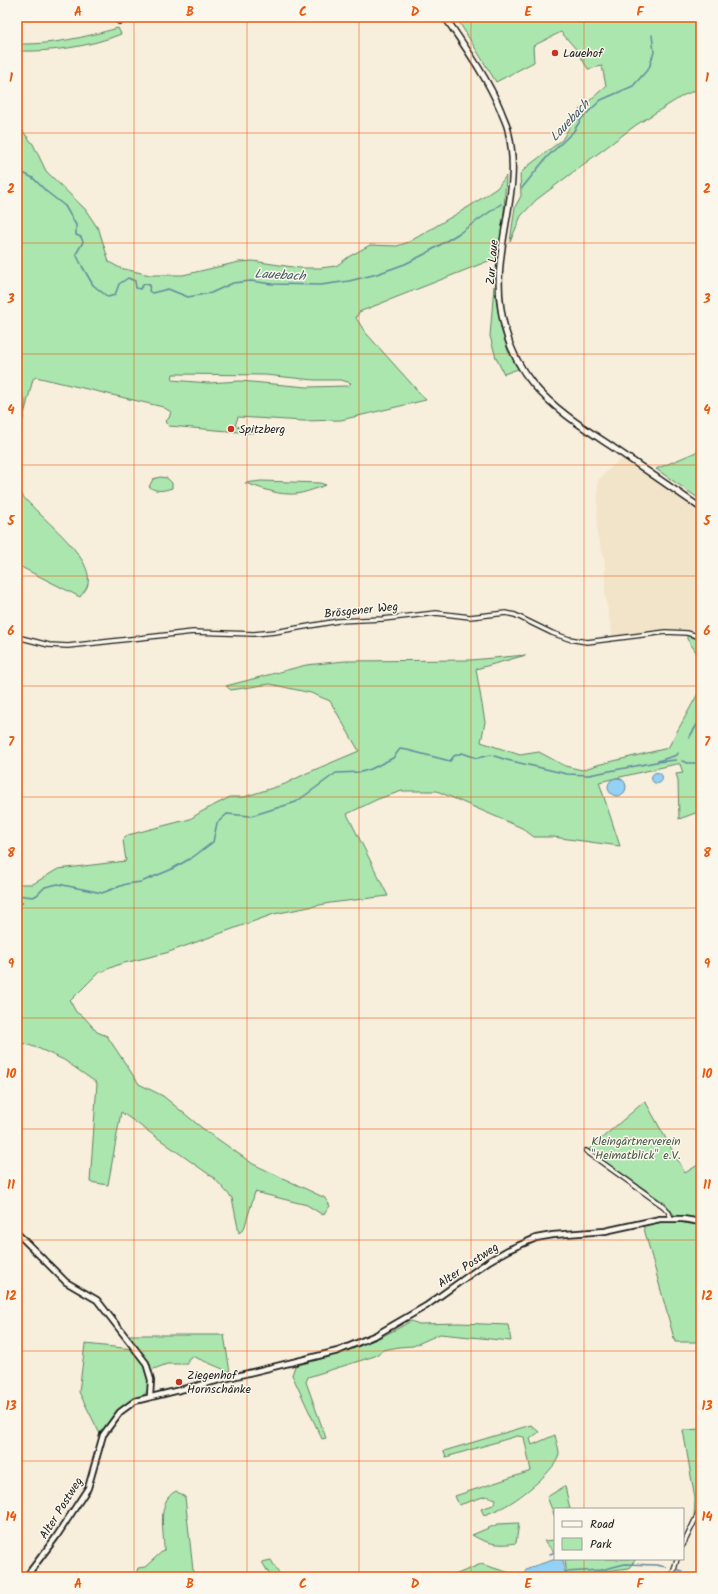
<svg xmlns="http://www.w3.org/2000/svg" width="718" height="1594" viewBox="0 0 718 1594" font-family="Kalam,sans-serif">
	<rect width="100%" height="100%" fill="#f7eedc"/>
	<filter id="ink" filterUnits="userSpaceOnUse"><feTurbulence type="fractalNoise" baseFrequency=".025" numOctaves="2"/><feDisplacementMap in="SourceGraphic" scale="8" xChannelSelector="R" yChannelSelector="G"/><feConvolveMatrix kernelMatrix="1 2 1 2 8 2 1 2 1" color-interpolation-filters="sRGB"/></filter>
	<g filter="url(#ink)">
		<polygon fill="#f2e4c8" points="622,457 701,511 701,634 666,632 613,638 605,595 605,560 597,535 598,480"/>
		<g fill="#aae6ad" stroke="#638164" fill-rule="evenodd">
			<polygon points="456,17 701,17 701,88 684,95 636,125 536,200 521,216 510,242 515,207 521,196 520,174 528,166 562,140 580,109 606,86 602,66 588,69 576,49 561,32 533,46 534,62 496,82"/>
			<path d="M 118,28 L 121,34 C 89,47 51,52 17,51 L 17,44 C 52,45 85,37 118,28 Z"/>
			<path d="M 17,124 L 33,144 L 46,171 L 85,209 L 99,230 L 109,262 L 120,268 L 150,275 L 183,275 L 239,262 L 253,261 L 299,268 L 320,268 L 336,266 L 350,256 L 370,245 L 397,246 L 409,242 L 470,206 L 497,188 L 506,176 L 503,227 L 496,258 L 359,312 L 356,318 L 365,332 L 426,400 L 341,420 L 304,421 L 238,417 L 235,426 L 255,429 L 258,431 L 251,433 L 169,426 L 165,422 L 169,418 L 171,412 L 163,407 L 36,377 L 33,379 L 17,443 C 17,428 26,414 25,398 L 17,390 ZM 173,374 L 265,375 L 314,380 L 341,380 L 351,383 L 348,386 L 307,387 L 240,381 L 208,383 L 172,380 Z"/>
			<polygon points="494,286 501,329 508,351 518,369 504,374 496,358 490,336"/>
			<polygon points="701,450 701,500 656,469"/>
			<path d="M 160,477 L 167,478 L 172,483 L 172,488 C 163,491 157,492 149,487 L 153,479 Z"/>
			<path d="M 261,481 L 320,483 L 326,485 C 314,489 301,495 289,494 C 274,494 259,487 245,483 Z"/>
			<path d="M 17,488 C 31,513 99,556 87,587 C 86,590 82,594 80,597 L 17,565 Z"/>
			<polygon points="687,634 701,639 701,659 687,639"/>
			<polygon points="526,655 476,669 485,722 481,742 520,755 539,752 565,766 582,770 597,765 668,748 701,688 701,811 679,819 678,780 676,774 683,773 680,764 676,764 599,782 620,846 553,837 534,837 522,828 437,791 402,791 378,799 347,814 388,896 330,903 274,914 166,953 120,964 98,973 70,1001 76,1012 85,1018 97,1032 107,1036 139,1084 163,1096 202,1128 253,1164 325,1198 330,1206 323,1215 307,1205 255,1192 244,1229 239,1233 232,1198 214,1178 121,1112 108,1185 90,1182 97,1083 64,1060 40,1049 17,1041 17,930 20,939 17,917 17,903 23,903 17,902 17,884 33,884 58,869 126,861 123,840 128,835 190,819 201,812 230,797 244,797 285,784 307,773 359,751 330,701 311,693 270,684 231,690 226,686 306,665 345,661 471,660"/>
			<polygon points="645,1101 685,1173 701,1163 701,1219 674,1215 666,1204 659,1199 588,1150"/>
			<polygon points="670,1221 701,1225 701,1342 675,1342 643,1225"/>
			<path d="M 411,1321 L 419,1324 L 459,1323 L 508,1325 L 511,1341 L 440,1334 L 413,1346 L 399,1347 L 383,1350 L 375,1356 L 308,1377 L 306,1382 L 326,1438 L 322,1439 L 292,1375 L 295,1366 C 338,1355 372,1344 411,1321 Z"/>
			<polygon points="128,1335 224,1335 230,1372 192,1356 188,1359 188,1364 167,1364 151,1370 148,1362"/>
			<path d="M 85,1344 L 133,1349 C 141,1360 159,1385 142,1396 C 137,1399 131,1400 126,1404 C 116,1413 108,1424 101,1436 L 79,1392 Z"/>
			<path d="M 531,1425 L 539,1432 L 530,1439 L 532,1445 L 555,1435 C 556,1441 559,1448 559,1453 C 559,1468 520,1498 507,1505 C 500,1509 492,1512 484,1515 L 481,1509 L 493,1505 L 496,1499 L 486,1496 L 459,1505 L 455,1496 L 531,1471 L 524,1437 L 517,1436 L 446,1457 L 444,1451 Z"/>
			<polygon points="701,1429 701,1502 694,1517 695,1499 683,1430"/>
			<polygon points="565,1486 570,1509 555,1509 555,1517 547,1497"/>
			<path d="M 176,1491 L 185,1497 L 193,1570 L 199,1577 L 135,1577 L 138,1568 L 145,1567 L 164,1550 C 164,1532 156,1501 176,1491 Z"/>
			<path d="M 519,1523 L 516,1543 C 499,1546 487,1544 472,1535 L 498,1524 Z"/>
			<polygon points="555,1540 555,1553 544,1541"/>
			<polygon points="565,1559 636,1559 629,1568 598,1572 582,1577 567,1577"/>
			<polygon points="271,1560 281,1577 271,1577 262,1562"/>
			<polygon points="481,1564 513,1574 512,1577 450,1577"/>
		</g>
		<g fill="#94d1f5" stroke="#64899e">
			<circle cx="657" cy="778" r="5.5"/>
			<circle cx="617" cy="787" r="9"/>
			<polygon points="556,1559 563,1560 565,1572 565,1577 523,1577 526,1569 528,1568"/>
		</g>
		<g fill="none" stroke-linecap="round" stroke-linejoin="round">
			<g stroke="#64899e" stroke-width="1.5">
				<polyline points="17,148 21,155 17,162"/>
				<polyline points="17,170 33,178 47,192 65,206 76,225 76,235 81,237 83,242 76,254 81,264"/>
				<polyline points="522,188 547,157 573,132 582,118 601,100 633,86 649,68 654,52 652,35"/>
				<polyline points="82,266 93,285 108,297 115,295 119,284 128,278 135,281 136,288 140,289 144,284 150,285 149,291 152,293 168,289 188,297 211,293 233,283 251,281 272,284 321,285 349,281 377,274 405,264 425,254 461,232 501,204"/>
				<polyline points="689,738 701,718"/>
				<polyline points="658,761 677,755 678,753"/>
				<polyline points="682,761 688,763 701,763"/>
				<polyline points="17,895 33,897 37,895 45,887 58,884 102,893 126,884 141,882 170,870 193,857 213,842 217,823 227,814 251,816 296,802 336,773 361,772 371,769 393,758 400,749 407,750 450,761 454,756 462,753 477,758 491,755 507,760 567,774 589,775 656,762 676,760"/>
				<polyline points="550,1554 555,1552"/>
				<polyline points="678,1570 682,1571"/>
				<polyline points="565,1572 601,1570 625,1564 656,1565 666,1567"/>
			</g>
			<g stroke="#1c1c1c" stroke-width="6">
				<g id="minor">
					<polyline points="115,17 119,22 130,17"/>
					<polyline points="17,637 49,645 68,646 193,632 254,634 275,632 338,621 383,619 436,613 470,617 506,613 515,615 552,633 569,639 587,642 666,632 687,633 701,637"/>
					<polyline points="586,1151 663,1206 668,1211 671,1218"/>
					<polyline points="683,1545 701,1508"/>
					<polyline points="672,1577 677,1559"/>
				</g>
			</g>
			<g stroke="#1c1c1c" stroke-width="8">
				<g id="tertiary">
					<polyline points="17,1233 66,1282 97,1300 146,1363 151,1380 150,1396"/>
					<polyline points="26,1577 56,1537 88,1488 103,1435 120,1412 135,1401 338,1351 376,1335 426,1306 489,1261 508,1250 536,1238 553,1235 605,1231 660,1219 683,1219 701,1222"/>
				</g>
			</g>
			<g stroke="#1c1c1c" stroke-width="8">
				<path id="secondary" d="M 445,17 C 465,47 487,77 501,111 C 503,117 507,124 508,130 C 520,180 504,217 500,265 C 496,307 506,352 533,384 C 555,410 584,428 611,446 C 641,467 671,487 701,508"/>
			</g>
			<use href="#minor" stroke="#fbf7ec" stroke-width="3.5"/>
			<use href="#tertiary" stroke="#fbf7ec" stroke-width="4.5"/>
			<use href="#secondary" stroke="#fbf7ec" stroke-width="5"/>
		</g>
	</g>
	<path fill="none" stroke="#e8590c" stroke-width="1" stroke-opacity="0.55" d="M 134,17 L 134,1577M 247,17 L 247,1577M 359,17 L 359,1577M 471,17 L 471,1577M 584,17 L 584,1509M 17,133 L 701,133M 17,243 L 701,243M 17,354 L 701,354M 17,465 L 701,465M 17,576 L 701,576M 17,686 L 701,686M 17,797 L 701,797M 17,908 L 701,908M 17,1018 L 701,1018M 17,1129 L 701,1129M 17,1240 L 701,1240M 17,1351 L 701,1351M 17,1461 L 701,1461M 584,1559 L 584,1577"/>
	<g fill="#c8321e" stroke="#fbf7ec" stroke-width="1.5">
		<circle cx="555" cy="53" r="4"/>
		<circle cx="231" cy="429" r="4"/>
		<circle cx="179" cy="1382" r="4"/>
	</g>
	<g text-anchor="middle" stroke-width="3" stroke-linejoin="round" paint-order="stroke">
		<g font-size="12" fill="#1c1c1c" stroke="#fbf7ec" text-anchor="start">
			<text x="563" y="57">Lauehof</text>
			<text x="239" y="433">Spitzberg</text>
			<text x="187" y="1379">Ziegenhof<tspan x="187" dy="14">Hornschänke</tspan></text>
		</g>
		<g font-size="12" fill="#1c1c1c" stroke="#fbf7ec">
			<text transform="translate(492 262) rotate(-85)" y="4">Zur Laue</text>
			<text transform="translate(361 610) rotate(-6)" y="4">Brösgener Weg</text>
			<text transform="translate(468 1265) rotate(-34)" y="4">Alter Postweg</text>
			<text transform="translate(61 1508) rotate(-58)" y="4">Alter Postweg</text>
		</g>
		<g font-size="12" fill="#475948" stroke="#fbf7ec">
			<text x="636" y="1145">Kleingärtnerverein<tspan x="636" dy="14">"Heimatblick" e.V.</tspan></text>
		</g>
		<g font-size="13" font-style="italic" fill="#465b68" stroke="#fbf7ec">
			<text transform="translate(569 120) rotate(-47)" y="5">Lauebach</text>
			<text transform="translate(280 274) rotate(3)" y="5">Lauebach</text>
		</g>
	</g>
	<rect width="718" height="1594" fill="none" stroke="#fbf7ec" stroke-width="44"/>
	<rect x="554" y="1508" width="130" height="52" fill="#fbf7ec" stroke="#a29f99"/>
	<rect x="562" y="1521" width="20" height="6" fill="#fbf7ec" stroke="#a29f99"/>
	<text x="590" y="1528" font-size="12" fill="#1c1c1c">Road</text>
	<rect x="562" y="1538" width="20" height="12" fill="#aae6ad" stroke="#a29f99"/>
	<text x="590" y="1548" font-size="12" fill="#1c1c1c">Park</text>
	<rect x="22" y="22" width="674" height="1550" fill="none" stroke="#e8590c" stroke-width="1.5"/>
	<g font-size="13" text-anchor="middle" font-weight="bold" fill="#e8590c">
		<text x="78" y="16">A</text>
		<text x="190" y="16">B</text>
		<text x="303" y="16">C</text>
		<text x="415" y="16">D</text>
		<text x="528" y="16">E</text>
		<text x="640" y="16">F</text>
		<text x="11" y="82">1</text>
		<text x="707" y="82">1</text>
		<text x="11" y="193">2</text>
		<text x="707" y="193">2</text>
		<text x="11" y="303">3</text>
		<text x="707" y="303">3</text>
		<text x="11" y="414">4</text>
		<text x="707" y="414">4</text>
		<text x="11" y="525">5</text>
		<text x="707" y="525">5</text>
		<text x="11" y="635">6</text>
		<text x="707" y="635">6</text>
		<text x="11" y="746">7</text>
		<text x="707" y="746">7</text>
		<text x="11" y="857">8</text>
		<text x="707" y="857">8</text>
		<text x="11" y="968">9</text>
		<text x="707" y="968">9</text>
		<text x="11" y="1078">10</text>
		<text x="707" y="1078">10</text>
		<text x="11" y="1189">11</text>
		<text x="707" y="1189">11</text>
		<text x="11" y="1300">12</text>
		<text x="707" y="1300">12</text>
		<text x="11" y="1410">13</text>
		<text x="707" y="1410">13</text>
		<text x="11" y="1521">14</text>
		<text x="707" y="1521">14</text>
		<text x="78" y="1588">A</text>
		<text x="190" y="1588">B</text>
		<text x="303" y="1588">C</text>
		<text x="415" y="1588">D</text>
		<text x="528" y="1588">E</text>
		<text x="640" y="1588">F</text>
	</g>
</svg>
